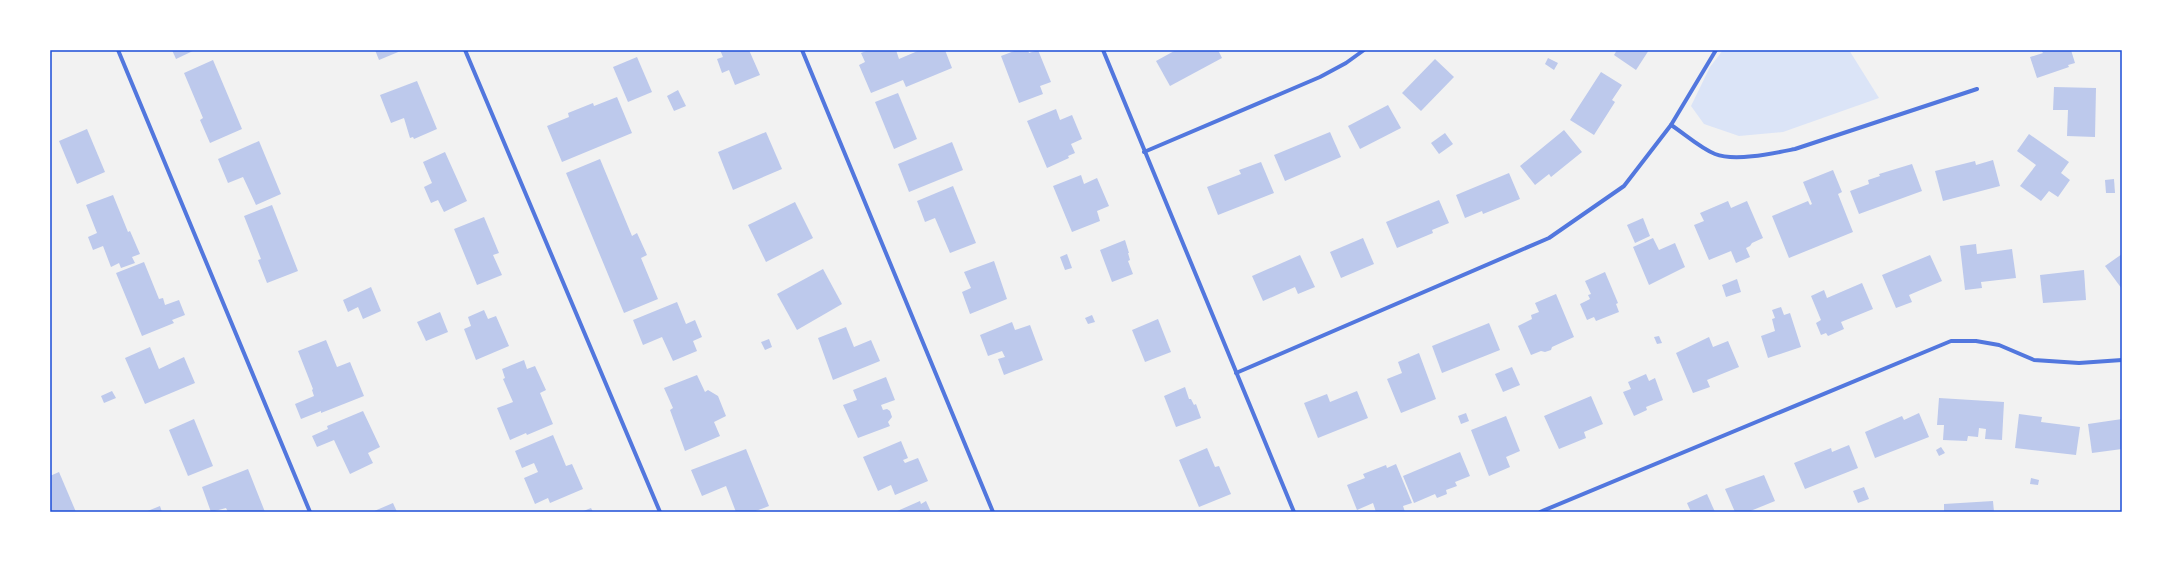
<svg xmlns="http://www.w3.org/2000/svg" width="2172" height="562" viewBox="0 0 2172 562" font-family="'Sofia Sans Condensed',sans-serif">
	<rect width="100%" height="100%" fill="#f2f2f2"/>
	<polygon fill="#dbe4f7" points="1723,50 1849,50 1879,98 1783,132 1739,136 1704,124 1691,106 1710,67"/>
	<g fill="#bdc9ec">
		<polygon points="172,50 195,50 176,59"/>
		<polygon points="375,50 403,50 379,60"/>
		<polygon points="720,50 749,50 760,75 735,85 729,70 722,73 717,59 723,57"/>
		<polygon points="869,50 896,50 899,59 920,50 945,50 952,68 906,87 903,80 871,93 859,65 865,62 861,53"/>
		<polygon points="1017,50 1028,50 1029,53 1038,50 1051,82 1040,86 1043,94 1019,103 1001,56"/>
		<polygon points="1176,50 1218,50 1222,58 1170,86 1156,61"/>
		<polygon points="1617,50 1649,50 1636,70 1614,55"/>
		<polygon points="2041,50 2071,50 2075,63 2068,65 2069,67 2037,78 2030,57 2043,53"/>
		<polygon points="637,57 652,92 628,102 613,67"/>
		<polygon points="1548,58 1558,63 1554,70 1545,64"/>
		<polygon points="1435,59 1454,77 1421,111 1402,93"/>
		<polygon points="213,60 242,129 210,143 200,120 203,118 184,73"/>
		<polygon points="1601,72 1622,85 1612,100 1615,102 1594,135 1570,120"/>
		<polygon points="417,81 437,129 414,139 413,137 410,138 404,118 391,123 380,95"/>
		<polygon points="2054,87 2096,88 2095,137 2067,136 2068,110 2053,110"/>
		<polygon points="678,90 686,106 674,111 667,96"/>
		<polygon points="898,93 917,139 894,149 875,102"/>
		<polygon points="617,97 632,133 562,162 547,126 569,117 568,113 593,103 594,106"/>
		<polygon points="1388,105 1401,128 1360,149 1348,126"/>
		<polygon points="1056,109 1060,120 1072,115 1082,139 1071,144 1075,153 1068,156 1069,158 1047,168 1027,121"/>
		<polygon points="87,129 105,172 77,184 59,141"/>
		<polygon points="1564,130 1582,152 1551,177 1549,174 1535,185 1520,166"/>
		<polygon points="766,132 782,169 733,190 718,152"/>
		<polygon points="1330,132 1341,157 1285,181 1274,155"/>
		<polygon points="1445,133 1453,144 1439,154 1431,143"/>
		<polygon points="2029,134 2069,162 2061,173 2070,180 2058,197 2049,191 2041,201 2020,186 2036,165 2017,151"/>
		<polygon points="259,141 281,194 256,205 243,177 228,183 218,159"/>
		<polygon points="952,142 963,170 909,192 898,164"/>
		<polygon points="445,152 467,201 444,212 438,200 431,203 424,187 432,183 423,162"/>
		<polygon points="600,159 632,236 637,233 647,255 641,258 658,299 624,313 566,173"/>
		<polygon points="1993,160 2000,186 1943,201 1935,171 1975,161 1976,165"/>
		<polygon points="1261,162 1274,193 1218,215 1207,187 1241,174 1239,170"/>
		<polygon points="1912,164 1922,191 1859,214 1850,191 1869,184 1868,180 1880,176 1879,174"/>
		<polygon points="1833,170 1842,192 1838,194 1853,232 1789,258 1772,216 1808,201 1810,205 1812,204 1803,182"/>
		<polygon points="1509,173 1520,199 1483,214 1482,211 1465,218 1456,195"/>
		<polygon points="1081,175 1084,184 1097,178 1109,206 1097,211 1100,221 1072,232 1053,186"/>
		<polygon points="2114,179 2115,193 2106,193 2105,180"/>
		<polygon points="953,186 976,243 950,253 935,218 925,222 917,201"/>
		<polygon points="113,195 128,232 130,231 140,254 132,257 135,263 121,268 119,263 111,267 103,246 93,250 88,237 97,233 86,205"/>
		<polygon points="1439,200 1449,223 1432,230 1433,233 1397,248 1386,222"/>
		<polygon points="1728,201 1731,208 1747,201 1763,238 1752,243 1750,246 1746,248 1750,257 1736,263 1731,251 1709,260 1694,225 1704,221 1700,213"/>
		<polygon points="795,202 813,238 766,262 748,225"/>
		<polygon points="272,205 298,271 267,283 258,260 261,259 244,216"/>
		<polygon points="484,217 499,253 493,255 502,275 477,285 454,229"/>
		<polygon points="1643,218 1650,236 1635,243 1627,225"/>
		<polygon points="1363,238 1374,264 1341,278 1330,252"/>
		<polygon points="1653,238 1659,250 1675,243 1685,267 1649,285 1633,247"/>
		<polygon points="1125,240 1129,253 1128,253 1130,260 1128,261 1133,274 1112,282 1100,250"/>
		<polygon points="1976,244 1977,254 2012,249 2016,278 1981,282 1982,288 1965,290 1960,246"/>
		<polygon points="1067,254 1072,268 1065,270 1060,257"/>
		<polygon points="2122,254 2122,289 2105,266"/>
		<polygon points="1300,255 1315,287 1298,294 1295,287 1263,301 1252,276"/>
		<polygon points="1930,255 1942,281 1909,295 1912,302 1896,308 1882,275"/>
		<polygon points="994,261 1007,299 970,314 962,292 971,288 964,272"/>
		<polygon points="144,262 159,299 163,298 165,305 179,300 185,315 172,320 174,323 142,336 116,273"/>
		<polygon points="823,269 842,304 797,330 777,294"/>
		<polygon points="2084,270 2086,300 2043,303 2040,275"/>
		<polygon points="1605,272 1618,303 1616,304 1619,312 1596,321 1594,317 1587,320 1580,304 1590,299 1588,295 1591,294 1585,281"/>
		<polygon points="1737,279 1741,292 1726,297 1722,285"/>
		<polygon points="1862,283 1873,309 1841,322 1844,329 1828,336 1826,333 1821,335 1816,323 1821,320 1811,296 1824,290 1827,298"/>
		<polygon points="371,287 381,311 363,319 358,307 348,312 343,300"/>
		<polygon points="1556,294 1574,337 1552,347 1551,350 1545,352 1541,351 1531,355 1518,326 1532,319 1531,315 1539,312 1535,303"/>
		<polygon points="677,302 686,324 695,320 702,337 693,341 697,351 673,361 662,337 643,345 633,320"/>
		<polygon points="1781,307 1784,315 1790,313 1801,347 1768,358 1761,336 1775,331 1772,319 1775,318 1772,310"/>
		<polygon points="484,310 488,319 496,316 509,346 476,360 464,329 471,326 468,317"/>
		<polygon points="440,312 448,332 426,341 417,322"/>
		<polygon points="1092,315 1095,322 1088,324 1085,318"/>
		<polygon points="1158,319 1171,352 1145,362 1132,330"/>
		<polygon points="1012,322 1015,330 1030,325 1043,360 1004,375 998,359 1005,357 1002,351 988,356 980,335"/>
		<polygon points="1489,323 1500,350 1442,373 1432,346"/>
		<polygon points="846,327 854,347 871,340 880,361 833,380 818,338"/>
		<polygon points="1659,336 1662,343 1657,344 1654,337"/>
		<polygon points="1709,337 1713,347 1728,341 1739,367 1707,380 1710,387 1693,393 1676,353"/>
		<polygon points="769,339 772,347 765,350 761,342"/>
		<polygon points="326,340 337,367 350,362 364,396 321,413 321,411 301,419 295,404 314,396 312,390 313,389 298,351"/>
		<polygon points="150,347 159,369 184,357 195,383 145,404 125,358"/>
		<polygon points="1419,353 1436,399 1401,413 1387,379 1402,373 1398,362"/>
		<polygon points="524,360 527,369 535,366 546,390 540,393 553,424 527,435 526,433 510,440 497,408 513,402 503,379 505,378 502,369"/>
		<polygon points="1512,367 1520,385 1503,392 1495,374"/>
		<polygon points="1646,374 1649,381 1655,378 1663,400 1646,407 1647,410 1634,416 1623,392 1631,389 1628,382"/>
		<polygon points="697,375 705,392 708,390 718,396 726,416 714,422 720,436 685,451 670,410 673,408 664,388"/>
		<polygon points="886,377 895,400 881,405 883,410 887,409 890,411 892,417 888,422 890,426 858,438 843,405 857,400 853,390"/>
		<polygon points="1185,387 1189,399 1191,399 1194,405 1196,404 1201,418 1176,427 1164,396"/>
		<polygon points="112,391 116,398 104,403 101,396"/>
		<polygon points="1357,391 1368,418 1318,438 1304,403 1327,394 1330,402"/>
		<polygon points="1591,396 1603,424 1584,432 1586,438 1559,449 1544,416"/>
		<polygon points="1939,398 2004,402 2002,440 1985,439 1986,429 1979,428 1978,437 1968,436 1967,441 1943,440 1944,425 1937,425"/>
		<polygon points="363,411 380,447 368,453 373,463 350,474 334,440 317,447 312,436 328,429 327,426"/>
		<polygon points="1466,413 1469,421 1461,424 1458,416"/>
		<polygon points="1919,413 1929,437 1875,458 1865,432 1902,416 1904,420"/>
		<polygon points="2019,414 2042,417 2041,422 2080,427 2076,455 2015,448"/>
		<polygon points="1506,416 1520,451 1506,457 1510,467 1489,476 1471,430"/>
		<polygon points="194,419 213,466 188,476 169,430"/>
		<polygon points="2122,419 2122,449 2092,453 2088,424"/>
		<polygon points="553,435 566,466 572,464 583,489 550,503 548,498 535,504 524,478 538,472 534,463 522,468 515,451"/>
		<polygon points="901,441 908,458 903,460 905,463 918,458 928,481 895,495 891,485 878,491 863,457"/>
		<polygon points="1849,445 1858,468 1805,489 1794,463 1831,448 1832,452"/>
		<polygon points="1941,447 1945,453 1939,456 1936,450"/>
		<polygon points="1207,448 1215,467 1219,466 1231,494 1199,507 1179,460"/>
		<polygon points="746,449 769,506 753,512 736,512 726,486 702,496 691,470"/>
		<polygon points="1460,452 1470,476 1455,482 1457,486 1446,490 1447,494 1437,498 1435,494 1414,503 1403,476"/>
		<polygon points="1396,464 1412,503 1403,506 1405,512 1376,512 1373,503 1357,510 1347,485 1365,478 1363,474 1386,465 1387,468"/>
		<polygon points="248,469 265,512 228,512 226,508 211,512 202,487"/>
		<polygon points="59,472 76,512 50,512 50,476"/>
		<polygon points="1764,475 1775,501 1748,512 1735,512 1725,489"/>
		<polygon points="2031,478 2039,480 2038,485 2030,484"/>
		<polygon points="1864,487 1869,499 1858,503 1853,491"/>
		<polygon points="1707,494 1715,512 1691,512 1687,503"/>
		<polygon points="920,501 921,504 926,501 931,512 895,512"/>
		<polygon points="1993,501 1994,512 1944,512 1944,504"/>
		<polygon points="393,503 397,512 372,512"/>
		<polygon points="160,506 162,512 145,512"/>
		<polygon points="591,508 593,512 581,512"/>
	</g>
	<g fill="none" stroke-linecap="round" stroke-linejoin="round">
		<g stroke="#5277de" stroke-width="4">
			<polyline points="118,50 310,512"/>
			<polyline points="465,50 660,512"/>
			<polyline points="802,50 993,512"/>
			<polyline points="1103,50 1294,512"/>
			<path d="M 1671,125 C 1685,134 1700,148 1715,154 C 1735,162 1775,153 1795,149 L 1977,89"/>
			<polyline points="1144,152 1320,77 1346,63 1364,50"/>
			<polyline points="1236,373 1549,238 1624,186 1671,125 1716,50"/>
			<polyline points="1540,512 1951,341 1976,341 1999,345 2034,360 2079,363 2122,360"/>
		</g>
	</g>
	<rect width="2172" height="562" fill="none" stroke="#ffffff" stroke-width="102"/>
	<rect x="51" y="51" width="2070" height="460" fill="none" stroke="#1d4ed8" stroke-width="1.5"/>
</svg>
